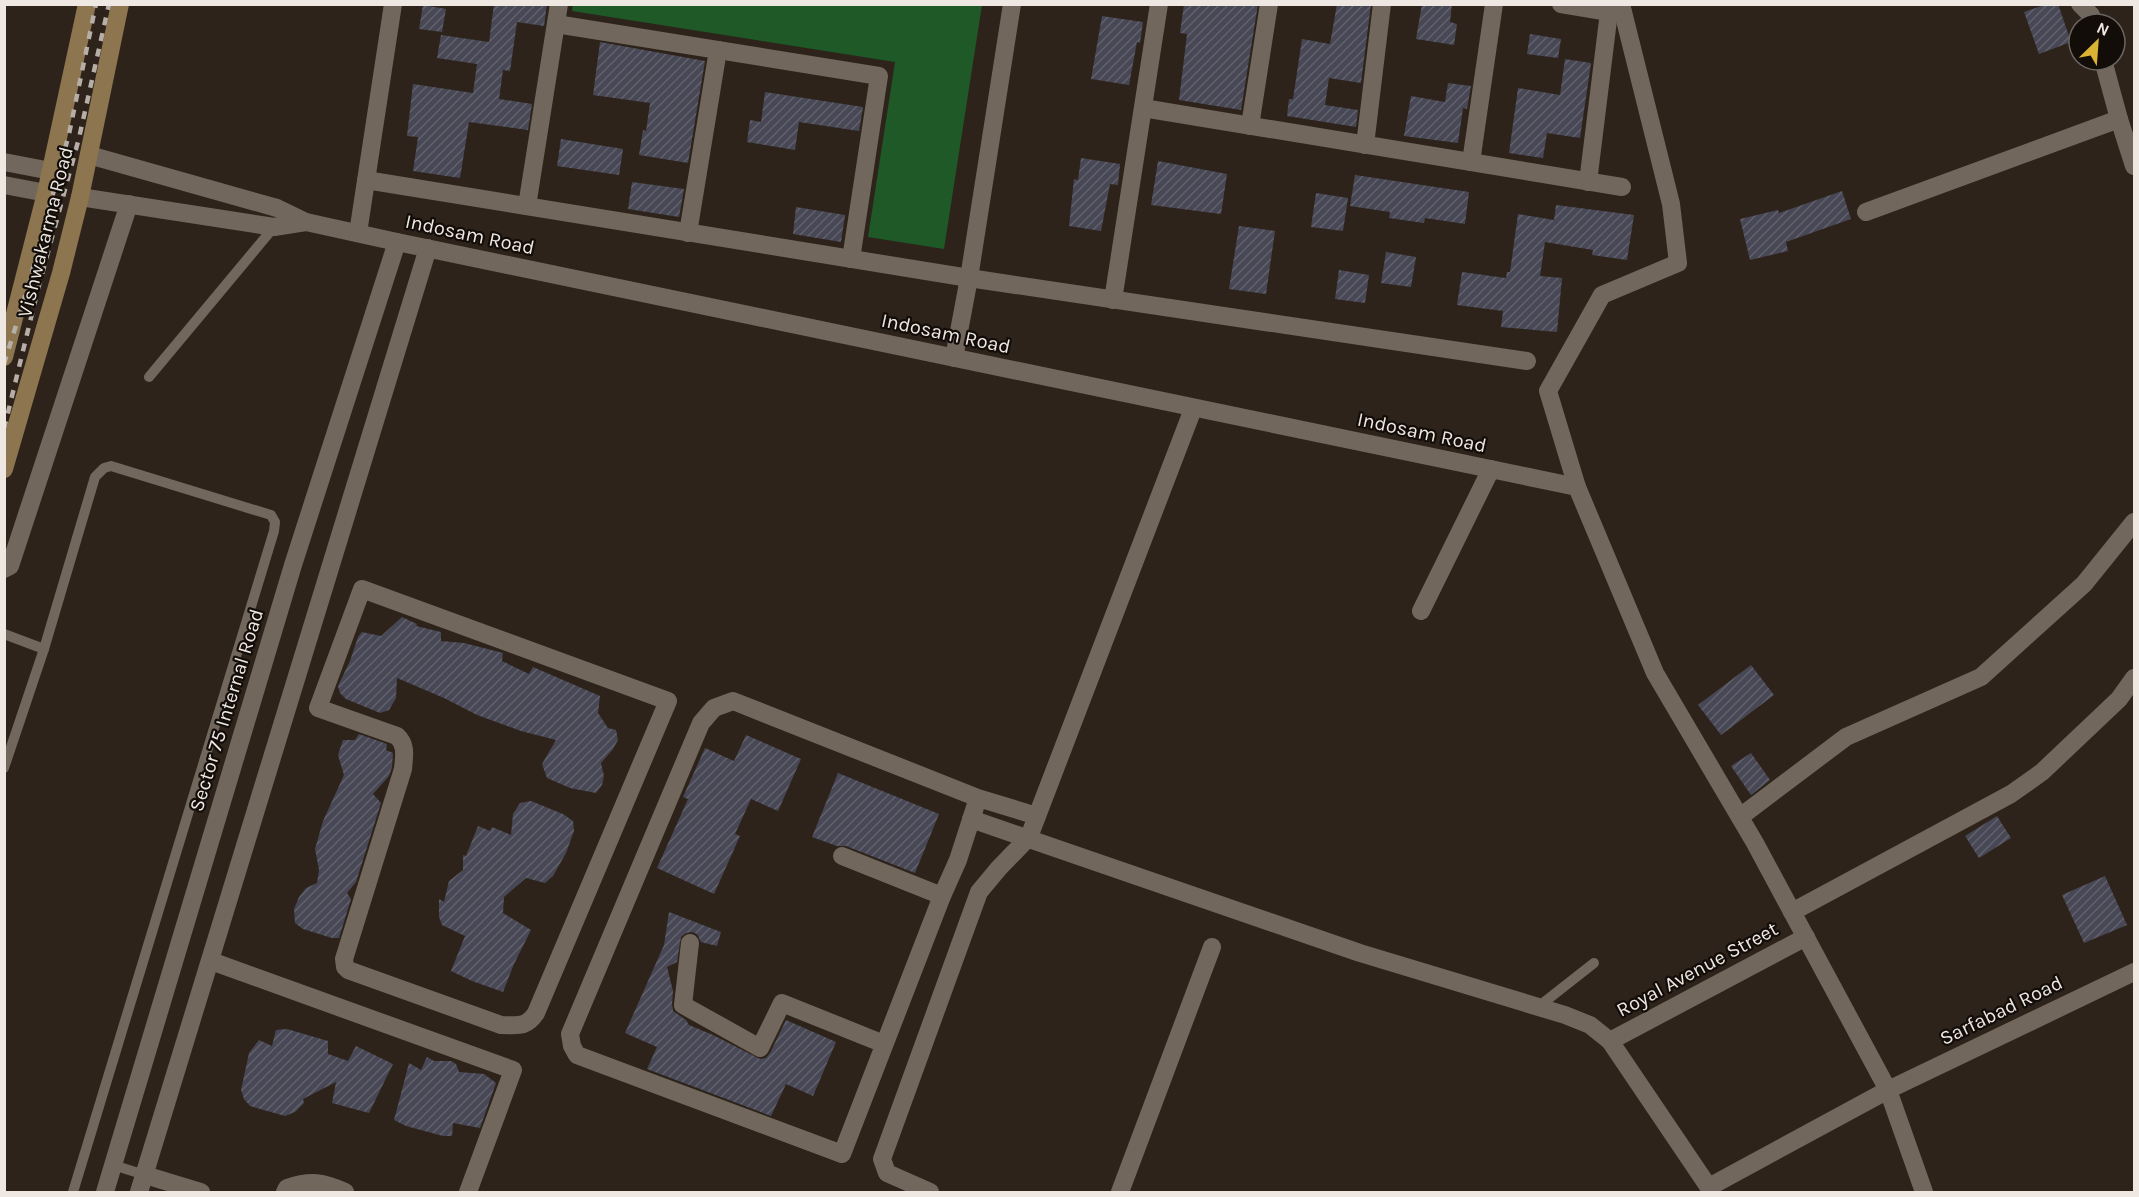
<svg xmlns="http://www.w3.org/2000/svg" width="2139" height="1197" viewBox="0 0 2139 1197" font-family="Karla,sans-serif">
	<defs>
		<pattern id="building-hatch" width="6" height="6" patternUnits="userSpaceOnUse" patternTransform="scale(1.5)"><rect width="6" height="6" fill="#474755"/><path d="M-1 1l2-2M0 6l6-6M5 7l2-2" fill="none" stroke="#62626d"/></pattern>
	</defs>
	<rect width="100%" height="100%" fill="#2d231a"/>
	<polygon fill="#1e5927" points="573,4 982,5 944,249 868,237 895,62 572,11"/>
	<g fill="url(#building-hatch)">
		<polygon points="494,4 547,4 544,26 517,22 510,71 503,70 499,99 532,104 528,130 469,122 460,178 413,171 418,137 407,136 413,84 473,93 477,64 437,58 441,35 489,42"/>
		<polygon points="1184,4 1258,4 1241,110 1179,100 1187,34 1180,33"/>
		<polygon points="1337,4 1371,4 1361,83 1329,78 1325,105 1358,110 1356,127 1287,116 1289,99 1293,99 1302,39 1330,44"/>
		<polygon points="1422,4 1452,4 1450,22 1457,24 1454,45 1416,39"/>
		<polygon points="2047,4 2058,4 2071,42 2039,54 2024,12"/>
		<polygon points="423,5 446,9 442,32 419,29"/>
		<polygon points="1102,16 1143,22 1140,43 1137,42 1129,85 1091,79"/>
		<polygon points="1530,34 1561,39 1558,58 1527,54"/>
		<polygon points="600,42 705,61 688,163 639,155 643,130 646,131 650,103 593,95"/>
		<polygon points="1565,59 1591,63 1580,138 1547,133 1543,158 1509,153 1518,88 1560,95"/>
		<polygon points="1448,83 1471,86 1467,109 1463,108 1458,143 1404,136 1411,96 1445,102"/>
		<polygon points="765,92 863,107 859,131 799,122 795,150 747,142 750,120 761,122"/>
		<polygon points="561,139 623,149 619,175 557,166"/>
		<polygon points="1081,158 1120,164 1118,185 1110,184 1101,231 1069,226 1074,179 1078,180"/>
		<polygon points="1158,161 1227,174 1221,214 1151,205"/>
		<polygon points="1355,175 1469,192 1465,224 1425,218 1424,223 1389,218 1390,212 1350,206"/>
		<polygon points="632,182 684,189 679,217 628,209"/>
		<polygon points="1842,191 1851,219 1786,242 1788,251 1750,260 1740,219 1778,210 1779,213"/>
		<polygon points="1316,193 1348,198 1343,231 1311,227"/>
		<polygon points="1556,205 1634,215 1627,260 1592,255 1593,250 1545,242 1540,276 1562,278 1557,332 1501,327 1503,311 1457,305 1462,272 1506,278 1507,272 1510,272 1518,214 1554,220"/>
		<polygon points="796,207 845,215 841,242 793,234"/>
		<polygon points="1239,226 1275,231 1266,294 1229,289"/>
		<polygon points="1386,252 1416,257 1411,287 1381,283"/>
		<polygon points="1339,270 1369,275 1365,303 1335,299"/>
		<polygon points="402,617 417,624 416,626 441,632 441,641 464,643 503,653 502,661 529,674 533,667 600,696 598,713 608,728 616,730 618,740 613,749 601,763 604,776 602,785 596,793 570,788 547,778 542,764 556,740 521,731 477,715 444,698 397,678 396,698 389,710 380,713 346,699 340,693 338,686 350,661 358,637 362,632 381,636"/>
		<polygon points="1751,665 1774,695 1721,735 1698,705"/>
		<polygon points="359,734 387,744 386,750 393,753 392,767 389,776 373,794 381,803 356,882 347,893 351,899 339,938 332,938 303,929 295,923 294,909 299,897 306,888 317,883 319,870 315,849 323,821 344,775 338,755 343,740 355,740"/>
		<polygon points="746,735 801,759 778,811 751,799 735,834 740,836 714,894 657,868 688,799 683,797 705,748 734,761"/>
		<polygon points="1751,753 1770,780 1751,795 1731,766"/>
		<polygon points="838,773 939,814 915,873 846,846 837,846 812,837"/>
		<polygon points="531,801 563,814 573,821 574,831 566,853 553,876 545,883 526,878 504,897 503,913 531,930 514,964 503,992 472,981 451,971 465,936 442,925 439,917 439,899 444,902 449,881 463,870 463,855 466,856 478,826 490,831 492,827 511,835 513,814 520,803"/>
		<polygon points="1997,816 2011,838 1979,858 1965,836"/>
		<polygon points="2105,876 2127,925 2084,943 2062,895"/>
		<polygon points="669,912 721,932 717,946 701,942 697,934 692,932 686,933 681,937 677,962 667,967 673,991 672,1004 673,1011 686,1020 689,1025 713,1035 760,1059 766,1058 770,1053 786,1020 836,1042 813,1096 786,1084 771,1116 647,1069 657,1047 625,1033 664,945"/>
		<polygon points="287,1029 328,1041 328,1054 348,1061 356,1046 393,1064 369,1113 332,1103 336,1082 303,1099 304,1103 295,1112 285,1116 250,1106 244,1099 241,1090 249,1053 259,1040 272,1046 276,1030"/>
		<polygon points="427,1057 434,1061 451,1061 456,1064 459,1072 484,1074 496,1083 480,1128 453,1123 452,1136 443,1136 406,1126 394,1120 409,1063 421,1070"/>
	</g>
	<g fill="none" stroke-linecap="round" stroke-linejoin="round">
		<g stroke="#72675c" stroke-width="10">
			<polyline points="149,377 274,227"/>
			<polyline points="4,634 44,649"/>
			<polyline points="4,768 44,649 95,477 104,468 111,466 271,515 275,522 274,531 73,1192"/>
			<polyline points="1538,1007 1594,963"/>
			<polyline points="113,1165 145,1175"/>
		</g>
		<g stroke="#72675c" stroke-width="18">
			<polyline points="1561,4 1609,12 1588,182"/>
			<polyline points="1621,4 1671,204 1678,263 1602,295 1548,391 1577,487 1655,673 1755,843 1888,1090 1924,1192"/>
			<polyline points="2080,4 2091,15 2094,24"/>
			<polyline points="556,24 879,76 851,259"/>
			<polyline points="2103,60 2119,119 2134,166"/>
			<polyline points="1143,108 1622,187"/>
			<polyline points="1250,126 1269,4"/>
			<polyline points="1365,145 1382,4"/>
			<polyline points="89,155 277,208 306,222 397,242 1577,487"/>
			<polyline points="1471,162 1494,4"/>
			<polyline points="366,180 969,278 1527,361"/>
			<polyline points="80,197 274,227 306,222"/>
			<polyline points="527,206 559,4"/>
			<polyline points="1866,212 2119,119"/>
			<polyline points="358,233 393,4"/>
			<polyline points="688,233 718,50"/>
			<polyline points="1113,300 1159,4"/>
			<polyline points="954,358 969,278 1012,4"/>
			<polyline points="4,569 10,566 129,204"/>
			<path d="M 362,589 L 668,701 L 536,1013 C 526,1028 518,1025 501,1025 L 348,970 L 345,967 L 344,959 L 403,769 C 404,757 407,745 397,736 L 318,708 Z"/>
			<polyline points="1421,611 1491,469"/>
			<polyline points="978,798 958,860 942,896 842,1154 577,1055 572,1046 570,1034 701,723 714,708 733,701 978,798 1037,816"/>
			<polyline points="1740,817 1846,737 1981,677 2084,584 2134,522"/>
			<polyline points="971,819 1360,953 1565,1015 1590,1025 1610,1041 1712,1192"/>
			<polyline points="842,856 942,896"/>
			<polyline points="1792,912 2011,794 2042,772 2119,699 2134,678"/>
			<polyline points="690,943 683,1005 760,1048 782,1003 884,1044"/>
			<polyline points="211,961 513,1070 468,1192"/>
			<polyline points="1610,1041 1806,937"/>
			<polyline points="145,1175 201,1192"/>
			<polyline points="1709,1187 1888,1090 2134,972"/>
			<polyline points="105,1192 293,565 397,242"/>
			<polyline points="139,1192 428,248"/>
			<path d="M 285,1192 L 287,1188 C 311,1180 323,1182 345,1192"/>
			<polyline points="930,1192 887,1173 882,1159 979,892 999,868 1029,837 1193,409"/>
			<polyline points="1120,1192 1212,947"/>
		</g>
		<g stroke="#72675c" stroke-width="18">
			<polyline points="4,162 51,171"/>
			<polyline points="4,185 46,193"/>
		</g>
		<g stroke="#8c754f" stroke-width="18">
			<polyline points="4,357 46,193 87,4"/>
			<polyline points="4,469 61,273 80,197 120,4"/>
		</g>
		<g stroke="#b6aea7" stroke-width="4.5" stroke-dasharray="8 8" stroke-linecap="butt">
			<polyline points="4,364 28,287 69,134 96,4"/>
			<polyline points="4,429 38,289 79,138 109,4"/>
		</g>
	</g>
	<g text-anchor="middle" stroke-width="4.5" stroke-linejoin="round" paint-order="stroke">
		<g font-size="20" fill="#efe8e2" stroke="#120d09">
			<text transform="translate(45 232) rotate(-76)" y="7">Vishwakarma Road</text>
			<text transform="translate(470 234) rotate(12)" y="7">Indosam Road</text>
			<text transform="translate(946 333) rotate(12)" y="7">Indosam Road</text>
			<text transform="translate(1422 432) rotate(12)" y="7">Indosam Road</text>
			<text transform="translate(226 710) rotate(-73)" y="7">Sector 75 Internal Road</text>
			<text transform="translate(1697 969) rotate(-28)" y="7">Royal Avenue Street</text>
			<text transform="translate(2001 1010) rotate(-26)" y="7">Sarfabad Road</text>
		</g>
	</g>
	<rect width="2139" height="1197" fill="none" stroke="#efe8e2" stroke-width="12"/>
	<g transform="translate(2097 42) rotate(25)"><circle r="28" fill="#120d09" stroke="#6a6560" stroke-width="1.5"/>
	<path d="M0-4.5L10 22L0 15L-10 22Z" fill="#d9b334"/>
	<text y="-9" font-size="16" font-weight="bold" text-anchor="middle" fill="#efe8e2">N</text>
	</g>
</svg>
